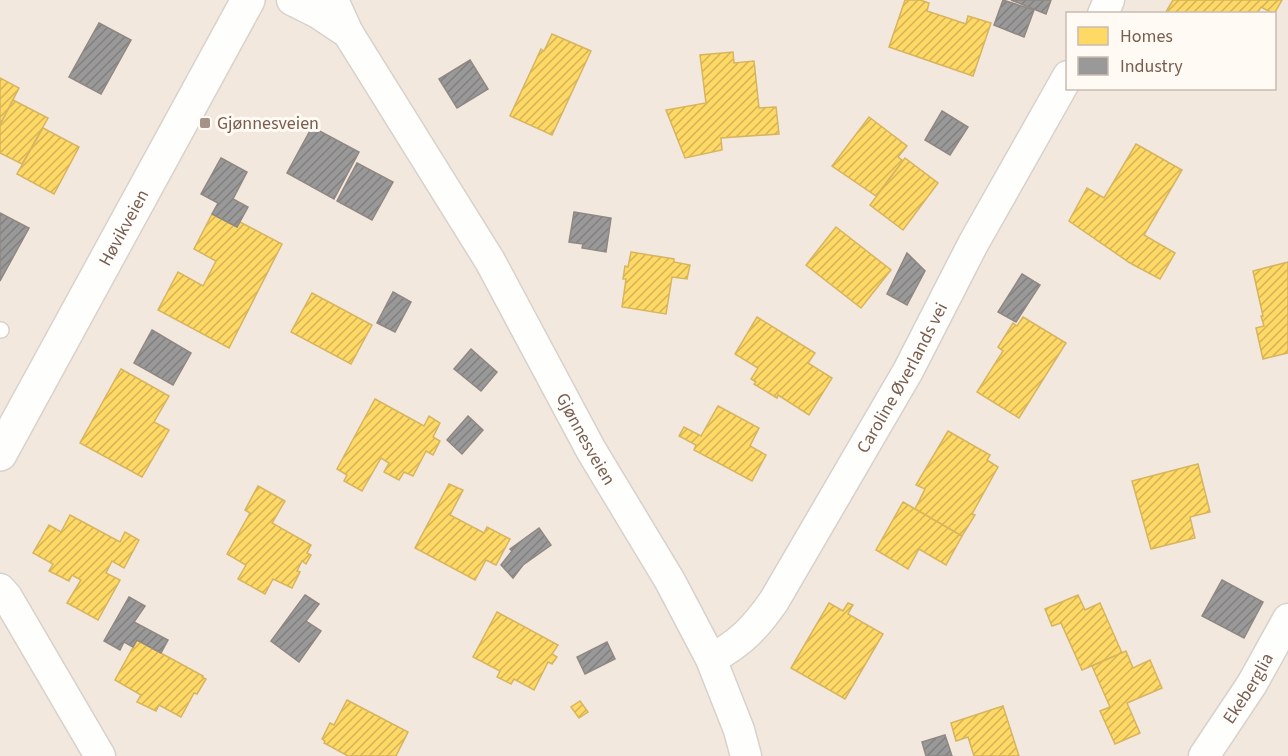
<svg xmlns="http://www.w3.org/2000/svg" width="1288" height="756" viewBox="0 0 1288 756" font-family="'Source Sans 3',sans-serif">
	<defs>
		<pattern id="homes-hatch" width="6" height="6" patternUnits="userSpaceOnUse" patternTransform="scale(1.5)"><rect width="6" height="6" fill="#ffd966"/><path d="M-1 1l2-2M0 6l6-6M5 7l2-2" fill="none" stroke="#d3b356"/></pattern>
		<pattern id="industry-hatch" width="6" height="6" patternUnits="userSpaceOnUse" patternTransform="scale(1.5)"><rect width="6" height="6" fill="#999"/><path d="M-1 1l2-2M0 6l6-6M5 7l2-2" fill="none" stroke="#82807f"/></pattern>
	</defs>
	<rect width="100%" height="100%" fill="#f9f5f0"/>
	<path fill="#f2e8de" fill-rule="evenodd" d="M 0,0 L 1288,0 L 1288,756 L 0,756 ZM 1068,14 L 1274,14 L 1274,88 L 1068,88 Z"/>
	<g fill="url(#homes-hatch)" stroke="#d7b45e" stroke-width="1.5">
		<polygon points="905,0 920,0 929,3 927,11 966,24 968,16 991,23 973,76 889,47"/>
		<polygon points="1173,0 1282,0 1274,14 1261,7 1257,14 1168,14 1166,12"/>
		<polygon points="552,34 591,51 552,135 510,116 541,49 544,51"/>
		<polygon points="733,52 734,63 754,61 759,108 776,107 779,134 721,138 722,150 685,158 666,110 706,103 700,55"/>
		<polygon points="0,78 19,88 0,125"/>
		<polygon points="13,100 48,118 22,164 0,153 0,125"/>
		<polygon points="869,117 907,146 898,157 903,161 876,196 832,166"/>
		<polygon points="43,128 79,147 54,194 17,174"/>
		<polygon points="1136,144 1182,170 1144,235 1175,253 1160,279 1130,263 1069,221 1087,188 1104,198"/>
		<polygon points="905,158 938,183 903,230 870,205"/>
		<polygon points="212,214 237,227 240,222 282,244 229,348 158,310 178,272 203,286 216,261 194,249"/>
		<polygon points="836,227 891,270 861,308 806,265"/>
		<polygon points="631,252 674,259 674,262 690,265 687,279 672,277 666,314 622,307 626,279 623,279 625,266 628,267"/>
		<polygon points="1288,262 1288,353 1263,359 1256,328 1264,326 1261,316 1263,316 1253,271"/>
		<polygon points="312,293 372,325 351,364 291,332"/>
		<polygon points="757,317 815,353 808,363 832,378 809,415 778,395 777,398 754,384 756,382 751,379 758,368 735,354"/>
		<polygon points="1023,317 1066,343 1019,418 977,392 1003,351 998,347 1013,323 1017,326"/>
		<polygon points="121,369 169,396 154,422 169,430 142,477 80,443"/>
		<polygon points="375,399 424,426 429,416 440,423 433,437 440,441 433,455 426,451 413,476 404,472 399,480 384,472 389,463 381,458 362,491 344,481 347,475 337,469"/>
		<polygon points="718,406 759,428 750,446 766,455 752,481 694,450 696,445 679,436 684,427 701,436"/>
		<polygon points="948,431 990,455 987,460 998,467 972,514 975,515 962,536 915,509 925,489 916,485"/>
		<polygon points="1198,464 1210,512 1190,517 1195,538 1151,549 1132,481"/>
		<polygon points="449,484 463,490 450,515 484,533 487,527 510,539 496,565 486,560 475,580 415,548"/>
		<polygon points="258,486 285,501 272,523 311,545 307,553 311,555 306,564 302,561 297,571 300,572 292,588 273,579 265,594 238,579 246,565 227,554 250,513 245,510"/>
		<polygon points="903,502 962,536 946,565 919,549 908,569 876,550"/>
		<polygon points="70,515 120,542 125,532 139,540 124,568 112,561 106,573 120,580 98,620 67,603 81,580 72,575 69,581 49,571 53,564 33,553 49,525 61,532"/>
		<polygon points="1078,595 1085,610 1100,603 1122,653 1082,670 1061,623 1052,626 1045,609"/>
		<polygon points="829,603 843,611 848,603 853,605 848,614 883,634 845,699 791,668"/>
		<polygon points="497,612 558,645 552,654 557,657 552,664 548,662 534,690 514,679 511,684 497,677 500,671 473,657"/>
		<polygon points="137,640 203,676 202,677 206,679 197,694 194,693 181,717 159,705 156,711 137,702 141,695 115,680"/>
		<polygon points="1126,651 1133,668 1150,660 1162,688 1127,703 1140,733 1115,744 1100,711 1110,707 1092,666"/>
		<polygon points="347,700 408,732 396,756 348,756 324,743 325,741 322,739 330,723 334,725"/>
		<polygon points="580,701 588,712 579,718 571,707"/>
		<polygon points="1003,706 1019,756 974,756 968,737 956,741 951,723"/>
	</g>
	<g fill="url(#industry-hatch)" stroke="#908782" stroke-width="1.5">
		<polygon points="1003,0 1034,10 1024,37 994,25"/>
		<polygon points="1011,0 1051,0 1046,14"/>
		<polygon points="99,23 131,40 101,94 69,77"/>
		<polygon points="470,60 488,89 457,108 439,79"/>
		<polygon points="942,111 968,127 950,155 925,140"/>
		<polygon points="312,127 359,152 334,199 287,173"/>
		<polygon points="221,158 247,172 233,199 248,207 237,227 212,214 218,203 201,194"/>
		<polygon points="357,163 393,182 372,220 337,201"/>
		<polygon points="574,212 611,218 606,252 582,248 583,244 569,242"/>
		<polygon points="0,213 29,228 0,281"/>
		<polygon points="907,253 925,271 907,305 887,294"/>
		<polygon points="1022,274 1040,285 1016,322 998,312"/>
		<polygon points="393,292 411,302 395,332 377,323"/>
		<polygon points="152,330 191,353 173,385 134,363"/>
		<polygon points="471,349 497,372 481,391 454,369"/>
		<polygon points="468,416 483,430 462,454 447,440"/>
		<polygon points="539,528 551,545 523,565 513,578 501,565 512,551 510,549"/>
		<polygon points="1222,580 1263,602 1244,638 1202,616"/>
		<polygon points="305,595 319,604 306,621 321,631 299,662 271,641"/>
		<polygon points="129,597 145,606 134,622 168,640 161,653 137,640 133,647 124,642 120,650 104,641"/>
		<polygon points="607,642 615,659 585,674 577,657"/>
		<polygon points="945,735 952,756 926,756 922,742"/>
	</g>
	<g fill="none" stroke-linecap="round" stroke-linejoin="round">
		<g stroke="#d7d1cb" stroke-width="18">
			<polyline id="service" points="0,330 1,330"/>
		</g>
		<g stroke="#d7d1cb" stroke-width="33">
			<g id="minor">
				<polyline points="292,0 318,13 348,33"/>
				<path id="s1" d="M 333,0 L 348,33 L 490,261 L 591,450 L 670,581 L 711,659 L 739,730 L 746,756"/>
				<polyline points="1103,14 1109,0"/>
				<polyline points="0,589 7,597 100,756"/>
				<path id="s2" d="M 711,659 C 741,643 755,628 774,601 L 908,371 L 973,244 L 1068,76"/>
				<path id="s3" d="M 1204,756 L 1252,684 L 1288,619"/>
			</g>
		</g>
		<g stroke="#d9d2cb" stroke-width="36">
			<g id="secondary">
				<path id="s4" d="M 0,454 L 248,0"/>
			</g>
		</g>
		<use href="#service" stroke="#fefefd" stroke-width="15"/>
		<use href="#minor" stroke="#fefefd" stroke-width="30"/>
		<use href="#secondary" stroke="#fefefd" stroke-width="33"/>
	</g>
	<rect fill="#a69286" stroke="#fffaf3" stroke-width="2" x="199" y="117" width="12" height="12" rx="3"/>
	<g text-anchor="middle" stroke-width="6" stroke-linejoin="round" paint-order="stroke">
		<g font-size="18" fill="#7a5c4d" stroke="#fffaf3" text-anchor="start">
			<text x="217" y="129">Gjønnesveien</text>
		</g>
		<g font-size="18" fill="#7a5c4d" stroke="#fffaf3">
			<text dy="6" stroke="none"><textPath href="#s4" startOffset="258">Høvikveien</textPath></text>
			<text dy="6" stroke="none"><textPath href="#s2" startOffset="344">Caroline Øverlands vei</textPath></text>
			<text dy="6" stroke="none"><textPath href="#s1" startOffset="507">Gjønnesveien</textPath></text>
			<text dy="6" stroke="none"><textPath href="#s3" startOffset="81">Ekeberglia</textPath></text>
		</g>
	</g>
	<rect x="1066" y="12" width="210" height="78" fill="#fffaf3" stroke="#cabbb1" stroke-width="1.5"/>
	<rect x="1078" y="27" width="30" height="18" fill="#ffd966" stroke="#cabbb1" stroke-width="1.5"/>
	<text x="1120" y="42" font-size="18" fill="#7a5c4d">Homes</text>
	<rect x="1078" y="57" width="30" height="18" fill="#999999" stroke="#cabbb1" stroke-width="1.5"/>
	<text x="1120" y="72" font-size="18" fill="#7a5c4d">Industry</text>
</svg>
